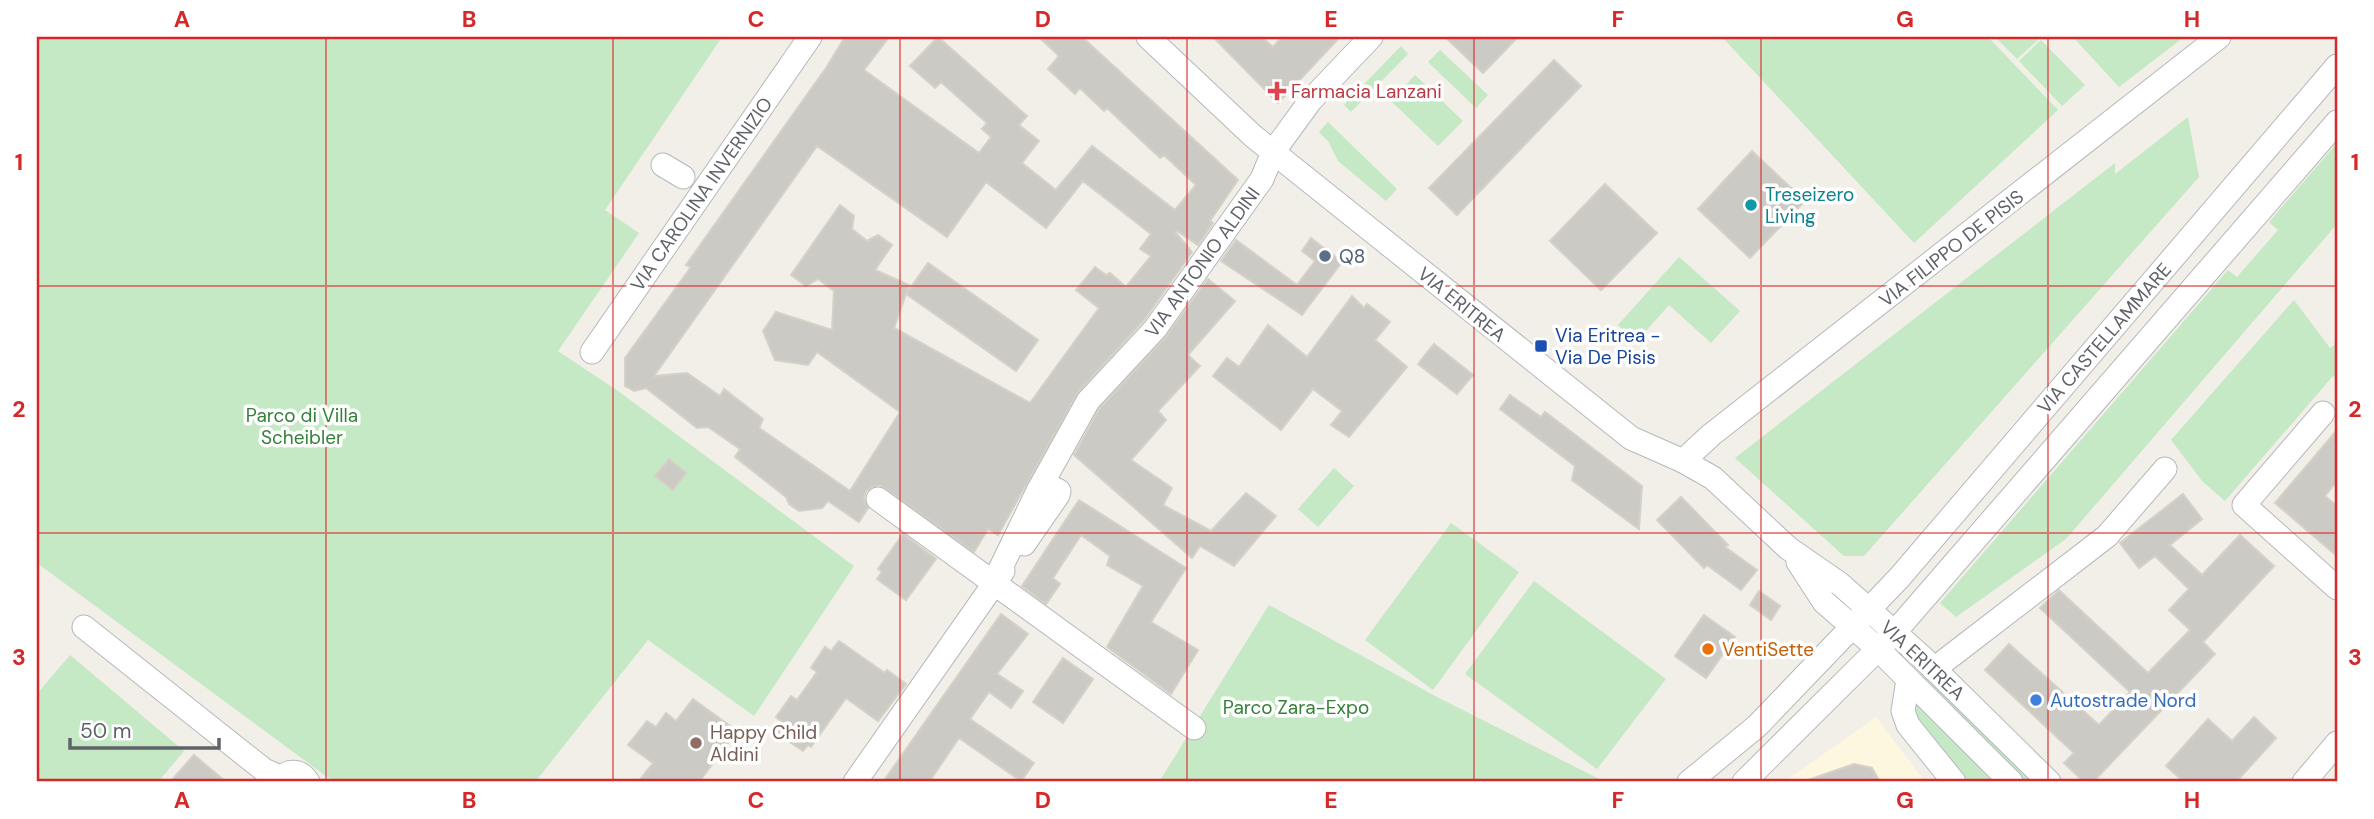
<svg xmlns="http://www.w3.org/2000/svg" width="2374" height="819" viewBox="0 0 2374 819" font-family="'DM Sans',sans-serif">
	<rect width="100%" height="100%" fill="#f1efe8"/>
	<polygon fill="#fef7e0" points="1876,717 1925,782 1784,782"/>
	<g fill="#c5e8c5">
		<polygon points="37,37 722,37 605,210 639,233 558,351 618,391 854,566 754,716 648,640 535,782 334,782 37,563"/>
		<polygon points="1722,37 1988,37 2058,110 1914,243"/>
		<polygon points="1995,37 2039,37 2040,38 2017,59"/>
		<polygon points="2073,37 2184,37 2119,87"/>
		<polygon points="2041,40 2085,85 2062,106 2019,61"/>
		<polygon points="1401,46 1408,54 1351,112 1344,105"/>
		<polygon points="1440,50 1488,95 1476,108 1428,62"/>
		<polygon points="1415,75 1463,121 1438,146 1391,101"/>
		<polygon points="2188,117 2199,177 1864,556 1844,556 1735,458 2115,163 2115,174"/>
		<polygon points="1328,122 1397,189 1386,201 1338,161 1328,141 1319,132"/>
		<polygon points="2337,143 2337,224 2066,539 1956,617 1940,603 2228,270 2237,277 2278,230 2269,222"/>
		<polygon points="1679,257 1740,311 1711,343 1669,305 1636,342 1618,325"/>
		<polygon points="2294,300 2330,348 2334,345 2337,329 2337,379 2333,376 2225,501 2203,482 2171,440"/>
		<polygon points="1334,468 1354,486 1318,527 1298,509"/>
		<polygon points="1451,523 1519,572 1433,690 1365,640"/>
		<polygon points="1534,581 1666,679 1597,769 1465,674"/>
		<polygon points="1269,605 1437,697 1605,782 1159,782"/>
		<polygon points="70,655 184,751 158,782 37,782 37,694"/>
		<polygon points="1923,670 2033,782 2024,782 1920,673"/>
		<polygon points="1915,700 2001,782 1962,782 1916,723"/>
	</g>
	<g fill="#cccac5" stroke="#d6d1c6" stroke-width="2" fill-rule="evenodd">
		<path d="M 845,37 L 889,37 L 864,70 L 979,153 L 991,137 L 982,129 L 987,123 L 941,82 L 935,88 L 910,66 L 938,37 L 1027,116 L 1019,125 L 1039,141 L 1022,163 L 1056,190 L 1092,146 L 1175,210 L 1196,185 L 1164,155 L 1160,158 L 1107,108 L 1104,111 L 1080,88 L 1075,94 L 1048,69 L 1059,56 L 1039,37 L 1082,37 L 1238,180 L 1210,221 L 1213,223 L 1198,245 L 1177,231 L 1175,232 L 1192,252 L 1144,320 L 1078,392 L 998,535 L 988,529 L 974,552 L 880,485 L 872,487 L 866,491 L 864,498 L 868,508 L 859,522 L 828,501 L 822,508 L 799,511 L 789,504 L 786,497 L 735,457 L 740,449 L 708,427 L 697,428 L 646,388 L 634,391 L 625,386 L 625,358 L 691,267 L 686,265 L 826,68 ZM 817,146 L 947,237 L 986,182 L 1046,228 L 1083,181 L 1151,234 L 1140,249 L 1151,256 L 1126,287 L 1110,273 L 1106,275 L 1095,267 L 1076,290 L 1099,308 L 1030,403 L 894,328 L 906,294 L 1016,371 L 1038,340 L 928,263 L 906,294 L 909,285 L 875,270 L 892,245 L 878,235 L 867,241 L 852,229 L 854,216 L 840,205 L 791,275 L 806,286 L 818,279 L 834,291 L 832,330 L 776,312 L 763,331 L 775,360 L 808,365 L 817,352 L 900,412 L 850,491 L 759,428 L 763,419 L 724,389 L 720,396 L 687,373 L 654,376 Z"/>
		<polygon points="1213,37 1262,37 1273,47 1282,37 1340,37 1278,103"/>
		<polygon points="1445,37 1518,37 1483,73"/>
		<polygon points="1554,60 1581,86 1457,215 1429,188"/>
		<polygon points="1752,151 1805,201 1750,258 1698,209"/>
		<polygon points="1605,184 1657,233 1601,290 1550,241"/>
		<polygon points="1311,238 1342,262 1302,315 1221,261 1236,240 1297,285 1315,261 1302,251"/>
		<polygon points="1208,279 1235,301 1188,355 1200,366 1158,411 1166,420 1131,460 1172,488 1163,505 1211,531 1246,493 1276,516 1234,566 1200,546 1192,558 1074,455 1099,409 1165,338"/>
		<polygon points="1352,296 1364,308 1367,304 1390,322 1375,340 1407,367 1349,437 1331,425 1342,411 1313,389 1281,430 1213,376 1227,358 1239,367 1268,325 1307,357"/>
		<polygon points="1434,344 1473,375 1457,394 1418,364"/>
		<polygon points="1510,395 1541,417 1545,412 1642,486 1639,529 1572,480 1575,466 1500,409"/>
		<polygon points="2337,430 2337,481 2325,496 2337,506 2337,556 2275,503"/>
		<polygon points="669,459 686,473 673,490 655,476"/>
		<polygon points="2183,494 2202,519 2170,545 2202,575 2240,535 2274,566 2203,642 2215,654 2093,782 2084,782 2064,763 2074,753 1985,670 2009,644 2099,725 2130,692 2040,608 2059,590 2148,673 2190,630 2169,610 2189,589 2155,556 2139,568 2120,543"/>
		<polygon points="1681,497 1728,545 1725,547 1757,570 1741,590 1707,565 1704,568 1657,520"/>
		<polygon points="1079,500 1186,568 1151,622 1198,650 1171,694 1107,647 1143,586 1107,565 1110,556 1081,535 1053,578 1060,584 1046,604 1022,586"/>
		<polygon points="903,534 936,559 906,600 877,579 882,572 878,569"/>
		<polygon points="1759,591 1780,606 1771,620 1750,605"/>
		<polygon points="1001,614 1028,634 997,674 1023,691 1011,708 989,692 970,719 1034,763 1021,781 959,738 929,782 883,782"/>
		<polygon points="1704,615 1735,637 1706,678 1675,656"/>
		<polygon points="839,641 885,673 887,670 906,684 878,721 846,698 811,747 808,745 803,751 775,732 782,722 776,717 791,696 797,700 817,672 811,668 825,647 831,651"/>
		<polygon points="1063,658 1093,679 1063,723 1033,702"/>
		<polygon points="693,699 737,731 699,782 638,782 653,763 628,745 647,721 656,727 666,713 676,721"/>
		<polygon points="2254,717 2276,738 2236,782 2184,782 2166,766 2208,719 2232,741"/>
		<polygon points="194,755 226,782 170,782"/>
		<polygon points="1854,764 1872,768 1880,782 1808,782 1808,780"/>
	</g>
	<g fill="none" stroke-linecap="round" stroke-linejoin="round">
		<g stroke="#b5b8bc" stroke-width="25">
			<g id="minor">
				<polyline points="1148,37 1253,136 1631,438 1683,461 1713,478 1788,548 1840,584 1920,655 2049,782"/>
				<polyline points="663,165 683,177"/>
				<polyline points="592,352 810,37"/>
				<polyline points="2323,413 2244,505 2337,588"/>
				<polyline points="1683,461 1711,435 2219,37"/>
				<polyline points="878,499 1194,728"/>
				<polyline points="1024,544 1058,495 1059,491 1049,486 1038,491"/>
				<polyline points="1798,562 1824,602 1877,648 2011,782"/>
				<polyline points="994,582 1038,491 1088,401 1155,329 1262,179 1273,152 1311,100 1371,37"/>
				<polyline points="84,627 264,770 282,778"/>
				<polyline points="1934,669 2107,536 2165,469"/>
				<polyline points="1908,680 1903,711 1908,725 1954,782"/>
				<path d="M 279,782 C 286,769 300,769 308,782"/>
				<polyline points="855,782 1003,571"/>
				<polyline points="1689,782 1757,726 1899,578 2337,66"/>
				<polyline points="1744,782 1894,633 2337,122"/>
				<polyline points="2304,782 2337,743"/>
			</g>
		</g>
		<use href="#minor" stroke="#fff" stroke-width="23"/>
	</g>
	<path fill="none" stroke="#d62828" stroke-width="2" stroke-opacity="0.55" d="M 326,37 L 326,782M 613,37 L 613,782M 900,37 L 900,782M 1187,37 L 1187,782M 1474,37 L 1474,782M 1761,37 L 1761,782M 2048,37 L 2048,782M 37,286 L 2337,286M 37,533 L 2337,533"/>
	<path fill="#e0444e" stroke="#fff" stroke-width="2.5" d="M1273.5 80.5h7v7h7v7h-7v7h-7v-7h-7v-7h7z"/>
	<circle fill="#0f9aa8" stroke="#fff" stroke-width="2.5" cx="1751" cy="205" r="7"/>
	<circle fill="#5c6f8a" stroke="#fff" stroke-width="2.5" cx="1325" cy="256" r="7"/>
	<rect fill="#1a4fb4" stroke="#fff" stroke-width="2.5" x="1534" y="339" width="14" height="14" rx="3.5"/>
	<circle fill="#e8710a" stroke="#fff" stroke-width="2.5" cx="1708" cy="649" r="7"/>
	<circle fill="#3f7fe0" stroke="#fff" stroke-width="2.5" cx="2036" cy="700" r="7"/>
	<circle fill="#8d6e63" stroke="#fff" stroke-width="2.5" cx="696" cy="743" r="7"/>
	<g text-anchor="middle" stroke-width="7" stroke-linejoin="round" paint-order="stroke">
		<g font-size="19" fill="#be3a42" stroke="#fff" text-anchor="start">
			<text x="1291" y="98">Farmacia Lanzani</text>
		</g>
		<g font-size="19" fill="#5f6368" stroke="#fff">
			<text transform="translate(701 194) rotate(-55)" y="7">VIA CAROLINA INVERNIZIO</text>
			<text transform="translate(1951 248) rotate(-38)" y="7">VIA FILIPPO DE PISIS</text>
			<text transform="translate(1202 262) rotate(-54)" y="7">VIA ANTONIO ALDINI</text>
			<text transform="translate(1462 304) rotate(39)" y="7">VIA ERITREA</text>
			<text transform="translate(2104 338) rotate(-49)" y="7">VIA CASTELLAMMARE</text>
			<text transform="translate(1923 660) rotate(43)" y="7">VIA ERITREA</text>
		</g>
		<g font-size="19" fill="#0d838f" stroke="#fff" text-anchor="start">
			<text x="1765" y="201">Treseizero<tspan x="1765" dy="22">Living</tspan></text>
		</g>
		<g font-size="19" fill="#4e5e75" stroke="#fff" text-anchor="start">
			<text x="1339" y="263">Q8</text>
		</g>
		<g font-size="19" fill="#164399" stroke="#fff" text-anchor="start">
			<text x="1555" y="342">Via Eritrea -<tspan x="1555" dy="22">Via De Pisis</tspan></text>
		</g>
		<g font-size="19" fill="#348238" stroke="#fff">
			<text x="302" y="422">Parco di Villa<tspan x="302" dy="22">Scheibler</tspan></text>
			<text x="1296" y="714">Parco Zara-Expo</text>
		</g>
		<g font-size="19" fill="#c56008" stroke="#fff" text-anchor="start">
			<text x="1722" y="656">VentiSette</text>
		</g>
		<g font-size="19" fill="#366cbe" stroke="#fff" text-anchor="start">
			<text x="2050" y="707">Autostrade Nord</text>
		</g>
		<g font-size="19" fill="#785e54" stroke="#fff" text-anchor="start">
			<text x="710" y="739">Happy Child<tspan x="710" dy="22">Aldini</tspan></text>
		</g>
	</g>
	<rect width="2374" height="819" fill="none" stroke="#ffffff" stroke-width="77"/>
	<path d="M70 738v10h149v-10" fill="none" stroke="#5f6368" stroke-width="3.5"/>
	<text x="80" y="738" font-size="21" fill="#5f6368" stroke="#ffffff" stroke-width="5" paint-order="stroke">50 m</text>
	<rect x="38" y="38" width="2298" height="742" fill="none" stroke="#d62828" stroke-width="2.5"/>
	<g font-size="23" text-anchor="middle" font-weight="bold" fill="#d62828">
		<text x="182" y="27">A</text>
		<text x="469" y="27">B</text>
		<text x="756" y="27">C</text>
		<text x="1043" y="27">D</text>
		<text x="1331" y="27">E</text>
		<text x="1618" y="27">F</text>
		<text x="1905" y="27">G</text>
		<text x="2192" y="27">H</text>
		<text x="19" y="170">1</text>
		<text x="2355" y="170">1</text>
		<text x="19" y="417">2</text>
		<text x="2355" y="417">2</text>
		<text x="19" y="665">3</text>
		<text x="2355" y="665">3</text>
		<text x="182" y="808">A</text>
		<text x="469" y="808">B</text>
		<text x="756" y="808">C</text>
		<text x="1043" y="808">D</text>
		<text x="1331" y="808">E</text>
		<text x="1618" y="808">F</text>
		<text x="1905" y="808">G</text>
		<text x="2192" y="808">H</text>
	</g>
</svg>
